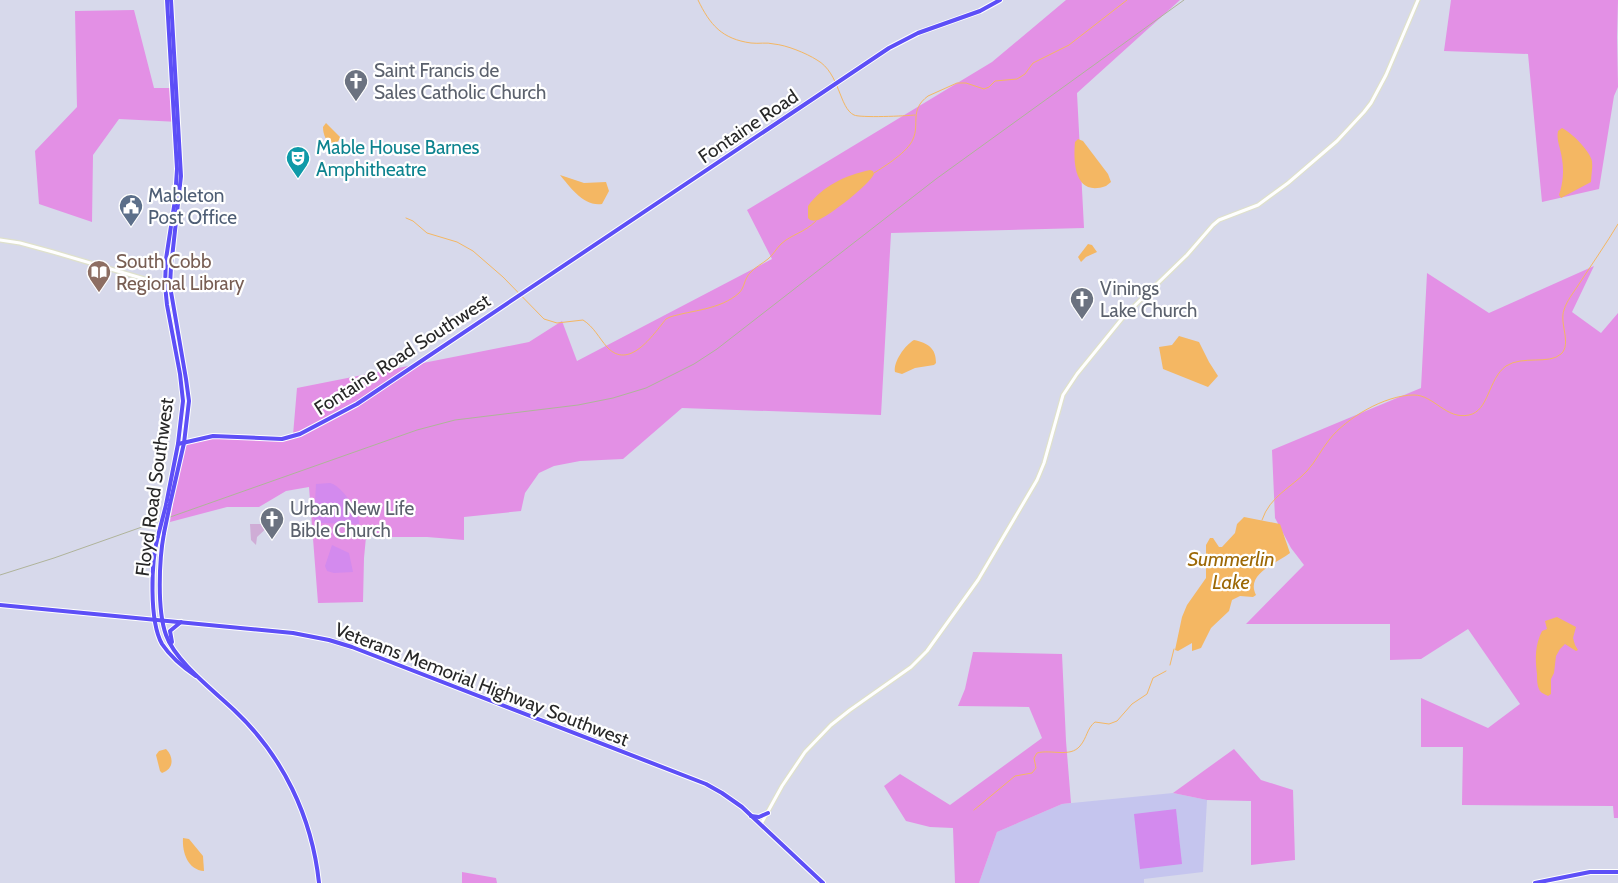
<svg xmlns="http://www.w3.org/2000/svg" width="1618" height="883" viewBox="0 0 1618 883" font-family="Cabin,sans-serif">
	<rect width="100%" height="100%" fill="#d7d9eb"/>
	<polygon fill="#c5c5ee" points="1173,793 1207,800 1203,872 1144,879 1144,883 979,883 997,832 1062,804"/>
	<g fill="#e390e5">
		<path d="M 1066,0 L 1180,0 L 1077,93 L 1084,228 L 891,233 L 881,415 L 682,408 L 623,459 L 580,461 L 554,466 L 539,473 L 525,493 L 521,511 L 464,517 L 464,540 L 427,537 L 366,537 L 364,558 L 363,602 L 318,603 L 309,487 L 286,491 L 259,507 L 227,507 L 170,522 L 183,443 C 210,434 241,439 269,439 C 277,439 285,437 293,435 L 297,388 L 529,342 L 562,321 L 577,361 L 772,259 L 747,210 L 992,62 Z"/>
		<polygon points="1451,0 1618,0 1617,37 1618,87 1614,96 1599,189 1542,202 1528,54 1444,51"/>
		<polygon points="134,10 154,88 178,88 179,122 119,119 93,155 92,222 39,204 35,151 77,107 75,11"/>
		<polygon points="1594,266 1572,312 1601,333 1618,313 1618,818 1614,818 1613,806 1462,805 1463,747 1421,747 1421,698 1488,728 1520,704 1468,629 1421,659 1390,660 1390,624 1246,624 1304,565 1291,548 1275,518 1272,450 1421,388 1427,273 1489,313"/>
		<polygon points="973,652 1062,654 1066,741 1071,803 1062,804 997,832 979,883 955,883 953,828 930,827 906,821 884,786 900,774 950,805 1042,738 1029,707 958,706 965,689"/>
		<polygon points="1234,749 1261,780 1293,790 1295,860 1251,865 1251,801 1207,800 1173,793"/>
		<polygon points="462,872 496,878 497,883 462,883"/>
	</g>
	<polygon fill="#cfadd6" points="250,524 271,524 257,537 256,545 251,540"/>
	<g fill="#d38aee">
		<path d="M 330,483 C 341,485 360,512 359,524 L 316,523 L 314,521 L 316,484 Z"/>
		<polygon points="332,545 349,553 353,572 334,573 327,571 325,566"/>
		<polygon points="1176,809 1182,864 1140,869 1134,814"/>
	</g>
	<g fill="#f4b763">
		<path d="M 326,123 L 341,138 L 334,145 C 326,143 323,134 323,127 Z"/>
		<path d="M 1562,128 C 1571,132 1590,151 1592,161 C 1593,168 1591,175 1591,182 L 1561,198 L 1559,195 C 1563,183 1564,171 1562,159 C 1561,149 1556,140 1558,131 Z"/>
		<path d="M 1078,139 L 1083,141 L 1108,174 L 1111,182 L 1106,186 C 1075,197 1073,164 1075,142 Z"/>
		<path d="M 870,170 L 873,171 L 874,174 C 869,185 829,216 818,220 C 815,221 813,221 810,220 L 808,218 L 808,206 C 822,186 846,175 870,170 Z"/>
		<path d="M 560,175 L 584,183 L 606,182 L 609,191 L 602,204 C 584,207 570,187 560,175 Z"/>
		<polygon points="1088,244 1092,245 1097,252 1086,257 1081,262 1078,257"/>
		<polygon points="1179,336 1199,342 1209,362 1218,376 1208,387 1163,369 1159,347 1172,345"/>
		<path d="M 914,340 C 928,343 936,348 936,363 L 934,365 L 915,368 L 902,374 L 895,372 C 893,362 905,345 914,340 Z"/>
		<path d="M 1244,517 L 1280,524 L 1290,553 C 1277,563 1245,574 1256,595 L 1253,597 L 1240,596 L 1232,600 L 1229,611 L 1211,628 L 1201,648 L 1192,651 L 1192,643 L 1178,651 L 1175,650 L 1182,617 L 1187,605 L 1206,578 L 1206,545 L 1210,538 L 1213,538 L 1219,547 L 1222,547 L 1235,533 L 1237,524 Z"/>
		<path d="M 1557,617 L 1576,627 L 1573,638 L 1575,645 L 1578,650 L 1576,651 L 1565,644 L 1560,649 L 1556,656 L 1554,673 L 1551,679 L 1551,694 L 1548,696 C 1545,694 1540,693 1539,689 C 1537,685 1537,678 1537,674 C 1535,658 1535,645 1542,631 L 1547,629 L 1545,621 Z"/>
		<path d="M 166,749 C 174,757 174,769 162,773 L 160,771 L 156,755 L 159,751 Z"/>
		<path d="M 183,838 L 189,839 L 203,856 L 204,871 C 188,870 182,853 183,838 Z"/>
	</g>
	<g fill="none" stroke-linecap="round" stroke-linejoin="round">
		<g stroke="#f4b763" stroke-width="1">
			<path d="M 698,0 C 710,25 722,39 751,43 C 759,44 766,42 774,44 C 786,45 806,53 817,60 C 840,73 839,108 854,115 C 860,118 906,116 915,115"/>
			<path d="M 874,173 C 885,166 908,152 913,139 C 920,124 909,110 928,96 L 957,83 L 966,83 L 984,89 L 989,87 L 995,81 L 1017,79 L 1025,74 L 1033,63 L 1069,45 L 1127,0"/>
			<path d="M 406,218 L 413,221 L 427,233 L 457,242 L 473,251 L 503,277 L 544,319 L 557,323 L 583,320 C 594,327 599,338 607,347 C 629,371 653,335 666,319 L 670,317 C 692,310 720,310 739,293 C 745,287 744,279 750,273 C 755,267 762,264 768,259 C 773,255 776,249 781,244 C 792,234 804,233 816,221"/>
			<path d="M 1262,520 C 1270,496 1291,488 1307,471 C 1316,461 1321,450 1329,440 C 1346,418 1385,395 1414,395 C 1434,395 1446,420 1469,415 C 1489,411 1488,379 1506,366 C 1523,355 1549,365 1561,354 C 1572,344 1559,323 1564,310 C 1567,300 1574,292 1579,284 C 1592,264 1606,244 1618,224"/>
			<polyline points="1170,665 1174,649"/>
			<path d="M 974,810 L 1015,776 L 1032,773 L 1036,768 L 1034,758 L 1037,753 C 1051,749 1070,758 1080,746 C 1087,738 1087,728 1095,722 L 1109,724 L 1117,721 L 1132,704 L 1147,694 L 1153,678 L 1166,671"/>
		</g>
		<g stroke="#dfe1cc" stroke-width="5.5">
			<g id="minor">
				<polyline points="0,240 20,243 53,252 165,285"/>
				<polyline points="761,824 782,786 805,752 831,725 850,710 911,667 927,651 978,580 1037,480 1044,463 1063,395 1077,374 1125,315 1187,255 1213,225 1219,220 1258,205 1288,183 1337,141 1364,112 1371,103 1386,75 1418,0"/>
			</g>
		</g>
		<g stroke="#fff" stroke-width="6">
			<g id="major">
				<polyline points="178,444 213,436 282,439 300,434 357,404 889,48 918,33 980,11 1000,0"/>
				<polyline points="170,504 184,443 189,401 186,379 170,286 171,267 181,176 171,0"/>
				<polyline points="166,505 178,444 183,401 180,374 167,305 165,285 166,259 175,200 177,169 167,0"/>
				<path d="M 164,533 C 159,560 157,610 166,635 C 175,661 214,691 234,710 C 283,756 312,817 319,883"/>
				<path d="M 158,536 C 151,561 149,621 162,644 C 170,656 184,668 196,676"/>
				<polyline points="0,605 293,633 329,640 352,647 706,784 722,793 742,807 823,883"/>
				<polyline points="172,642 170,631 181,622"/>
				<polyline points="751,816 759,817 768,813"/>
				<polyline points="1535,883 1590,872 1618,872"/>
			</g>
		</g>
		<use href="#minor" stroke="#fff" stroke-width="3"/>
		<use href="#major" stroke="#5d4ff7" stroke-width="4"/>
		<polyline stroke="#afb39a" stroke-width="1" points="0,575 54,558 417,430 455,420 578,405 613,398 646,388 694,364 717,349 936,179 1184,0"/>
		<g stroke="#fff" stroke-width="6" stroke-linecap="butt">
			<g id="major-bridge">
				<polyline points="164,533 170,504"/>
				<polyline points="158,536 166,505"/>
			</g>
		</g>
		<use href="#major-bridge" stroke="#5d4ff7" stroke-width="4"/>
	</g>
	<defs>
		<g id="church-pin" transform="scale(1.25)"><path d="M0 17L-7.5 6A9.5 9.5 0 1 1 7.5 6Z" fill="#6b7280" stroke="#fff"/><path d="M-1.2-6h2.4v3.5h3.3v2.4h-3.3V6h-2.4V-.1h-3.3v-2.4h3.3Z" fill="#fff"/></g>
		<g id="theatre-pin" transform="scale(1.25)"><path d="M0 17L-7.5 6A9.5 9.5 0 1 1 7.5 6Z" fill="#0f9aa8" stroke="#fff"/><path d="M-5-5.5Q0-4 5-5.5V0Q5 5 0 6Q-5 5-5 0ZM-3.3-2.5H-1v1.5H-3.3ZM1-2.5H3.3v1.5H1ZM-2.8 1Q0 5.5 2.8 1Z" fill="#fff"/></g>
		<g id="civic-pin" transform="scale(1.25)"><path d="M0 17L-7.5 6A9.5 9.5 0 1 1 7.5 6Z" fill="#5c6f8a" stroke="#fff"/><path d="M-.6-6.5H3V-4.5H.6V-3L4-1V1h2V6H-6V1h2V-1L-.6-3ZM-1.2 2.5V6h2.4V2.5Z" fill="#fff"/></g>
		<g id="library-pin" transform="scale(1.25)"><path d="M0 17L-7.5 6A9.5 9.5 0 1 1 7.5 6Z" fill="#8d6e63" stroke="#fff"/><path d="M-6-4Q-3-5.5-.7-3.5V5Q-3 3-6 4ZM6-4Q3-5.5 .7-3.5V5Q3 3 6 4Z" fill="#fff"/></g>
	</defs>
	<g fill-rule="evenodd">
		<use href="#church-pin" x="356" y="81"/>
		<use href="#theatre-pin" x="298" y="158"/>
		<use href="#civic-pin" x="131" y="206"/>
		<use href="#library-pin" x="99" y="272"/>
		<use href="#church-pin" x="1082" y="299"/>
		<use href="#church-pin" x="272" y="519"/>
	</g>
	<g text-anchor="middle" stroke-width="4.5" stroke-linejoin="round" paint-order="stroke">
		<g font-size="19" fill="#5b616d" stroke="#fff" text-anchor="start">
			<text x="374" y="77">Saint Francis de<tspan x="374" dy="22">Sales Catholic Church</tspan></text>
			<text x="1100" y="295">Vinings<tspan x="1100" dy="22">Lake Church</tspan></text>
			<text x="290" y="515">Urban New Life<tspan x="290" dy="22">Bible Church</tspan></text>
		</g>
		<g font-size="19" fill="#272727" stroke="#fff">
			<text transform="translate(748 126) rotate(-34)" y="7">Fontaine Road</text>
			<text transform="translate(402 354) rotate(-33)" y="7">Fontaine Road Southwest</text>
			<text transform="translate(154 487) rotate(-82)" y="7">Floyd Road Southwest</text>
			<text transform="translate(482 684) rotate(21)" y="7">Veterans Memorial Highway Southwest</text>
		</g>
		<g font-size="19" fill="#0d838f" stroke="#fff" text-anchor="start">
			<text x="316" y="154">Mable House Barnes<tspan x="316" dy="22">Amphitheatre</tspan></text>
		</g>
		<g font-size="19" fill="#4e5e75" stroke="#fff" text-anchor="start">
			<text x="148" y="202">Mableton<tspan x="148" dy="22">Post Office</tspan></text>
		</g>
		<g font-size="19" fill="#785e54" stroke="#fff" text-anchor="start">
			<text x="116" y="268">South Cobb<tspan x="116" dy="22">Regional Library</tspan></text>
		</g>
		<g font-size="20" font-style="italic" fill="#9c6806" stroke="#fff">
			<text x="1231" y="566">Summerlin<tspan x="1231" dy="23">Lake</tspan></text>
		</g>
	</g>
</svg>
